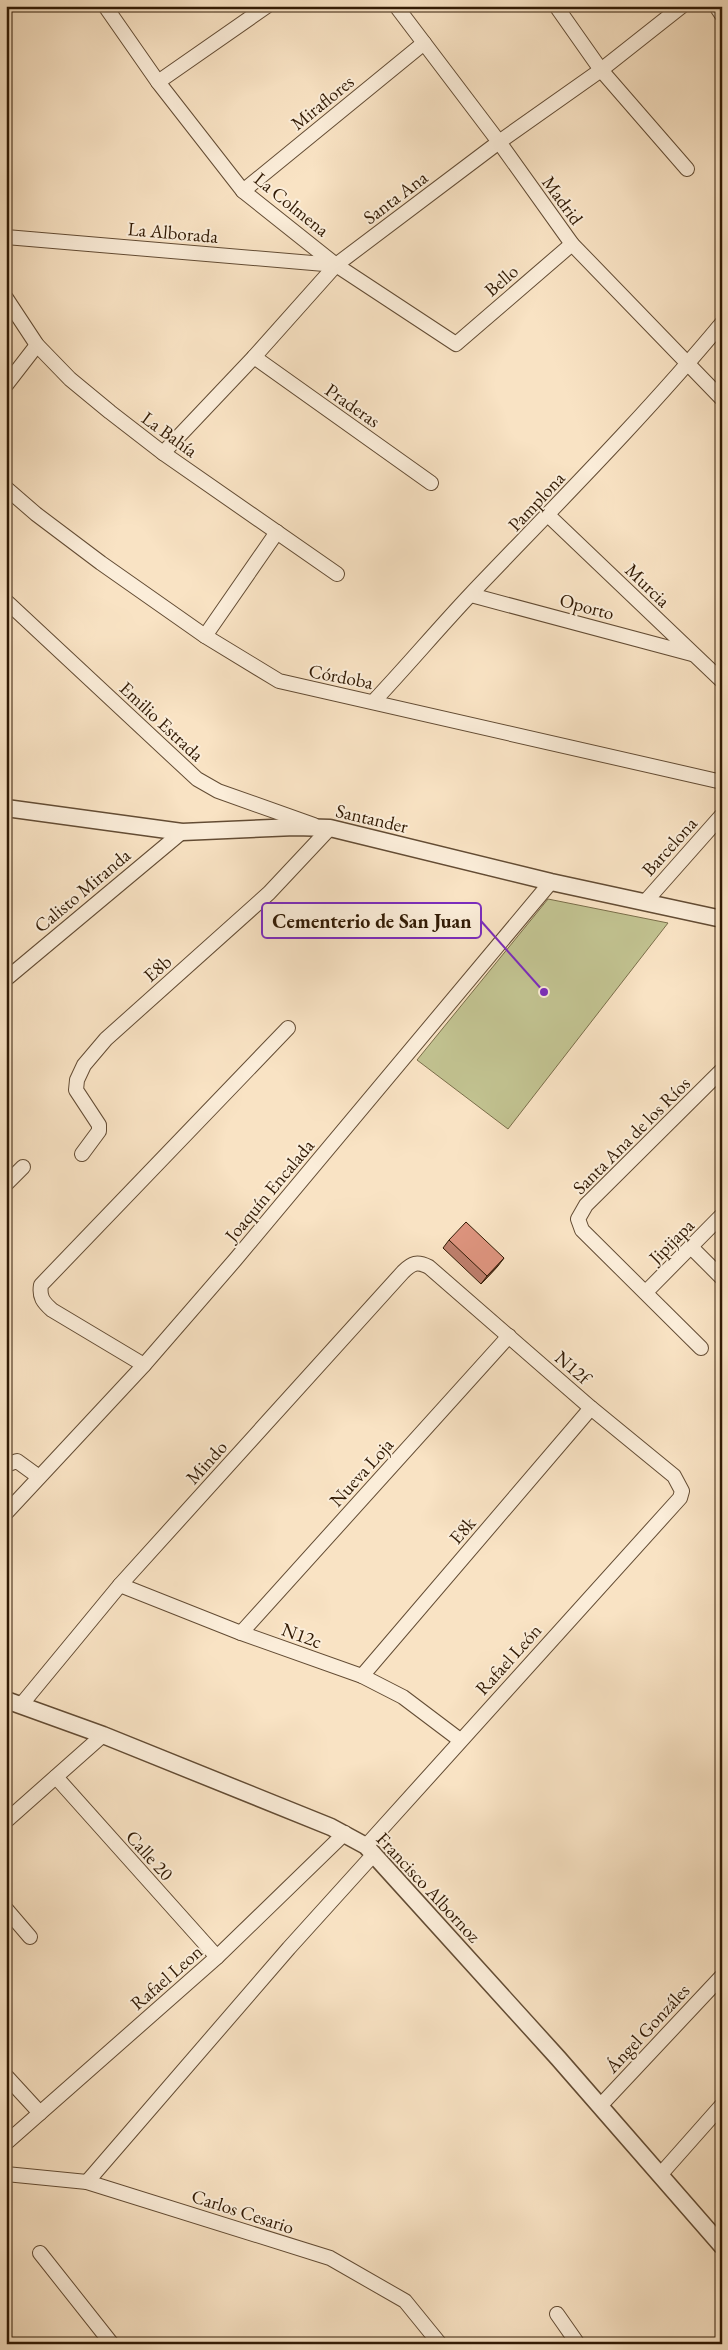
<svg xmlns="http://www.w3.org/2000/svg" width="728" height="2350" viewBox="0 0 728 2350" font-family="'EB Garamond',serif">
	<rect width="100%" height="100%" fill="#f9e3c4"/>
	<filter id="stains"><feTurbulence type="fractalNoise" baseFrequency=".004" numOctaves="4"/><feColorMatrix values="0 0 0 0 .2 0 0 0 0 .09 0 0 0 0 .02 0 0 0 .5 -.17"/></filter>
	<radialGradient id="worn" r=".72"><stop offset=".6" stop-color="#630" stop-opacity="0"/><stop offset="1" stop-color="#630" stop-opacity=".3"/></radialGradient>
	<polygon fill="#c2c391" stroke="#7a6e4a" points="548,899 668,923 508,1129 417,1060"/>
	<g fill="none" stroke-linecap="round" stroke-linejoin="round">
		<g stroke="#634c34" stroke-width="16">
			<g id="minor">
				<polyline points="105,6 158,82 243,191 336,265 456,344 572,244"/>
				<polyline points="396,6 499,142 572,244 722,399"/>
				<polyline points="556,6 601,70 687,169"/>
				<polyline points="716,6 722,15"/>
				<polyline points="158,82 267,6"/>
				<polyline points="243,191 424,43"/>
				<polyline points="6,237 336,265"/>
				<polyline points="6,298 37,345 70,379 110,412 163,453 337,574"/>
				<polyline points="254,357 431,483"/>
				<polyline points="6,385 37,345"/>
				<polyline points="163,453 254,357 336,265 499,142 601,70 682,6"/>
				<polyline points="6,488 36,514 101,563 205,636 279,681 722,782"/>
				<polyline points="549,516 722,681"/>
				<polyline points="471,595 692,654"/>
				<polyline points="6,601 197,779 218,791 314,825"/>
				<polyline points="205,636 277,532"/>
				<path d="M 374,701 C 407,666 438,629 471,594 C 556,505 643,418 722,323"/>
				<polyline points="645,902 722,815"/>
				<polyline points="6,979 182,832"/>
				<polyline points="82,1154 99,1131 99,1125 76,1090 77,1080 84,1065 106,1039 269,893 330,828"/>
				<polyline points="6,1184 23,1167"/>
				<polyline points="691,1247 722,1278"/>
				<polyline points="646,1292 722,1215"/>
				<polyline points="701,1348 582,1230 578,1219 586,1205 722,1070"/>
				<path d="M 144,1365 L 52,1310 C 43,1302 39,1297 41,1285 L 288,1028"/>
				<polyline points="6,1465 17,1461 39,1477"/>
				<polyline points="6,1513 144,1365 235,1260 551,882"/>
				<polyline points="120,1585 241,1633 362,1676 403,1697 460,1740"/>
				<polyline points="241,1633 509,1336"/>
				<polyline points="362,1676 591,1408"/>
				<path d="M 21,1705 L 120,1585 L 403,1272 C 412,1263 417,1261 429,1267 L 591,1408 L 674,1476 L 682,1491 L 680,1498 L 366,1846"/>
				<polyline points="56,1777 217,1957"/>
				<polyline points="6,1821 103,1735"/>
				<polyline points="6,1909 30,1937"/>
				<polyline points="6,2076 40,2113"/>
				<polyline points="600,2106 722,1976"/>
				<polyline points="6,2143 217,1957 345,1833"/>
				<polyline points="6,2174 87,2182 330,2258 405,2301 440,2344"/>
				<polyline points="660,2175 722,2105"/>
				<polyline points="87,2182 289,1948 374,1854"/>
				<polyline points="40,2253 112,2344"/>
				<polyline points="557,2314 578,2344"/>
			</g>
		</g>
		<g stroke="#634c34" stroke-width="19">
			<g id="tertiary">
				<polyline points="6,808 182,832 295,827 330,828 551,882 722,919"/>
				<polyline points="6,1700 103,1735 331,1827 366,1846 558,2058 722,2246"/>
			</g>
		</g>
		<use href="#minor" stroke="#fbedd9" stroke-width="14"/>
		<use href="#tertiary" stroke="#fbedd9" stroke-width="16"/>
	</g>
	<polygon fill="#be7f6c" stroke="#311a04" points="449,1240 498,1266 481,1284 443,1248"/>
	<polygon fill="#9b6858" stroke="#311a04" points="504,1258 498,1266 481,1284 487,1276"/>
	<polygon fill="#dd947e" stroke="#311a04" points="466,1222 504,1258 487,1276 449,1240"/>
	<g text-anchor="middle" stroke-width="4" stroke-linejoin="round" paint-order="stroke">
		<g font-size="19" fill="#311a04" stroke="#fbedd9">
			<text transform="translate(322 102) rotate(-39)" y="7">Miraflores</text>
			<text transform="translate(395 197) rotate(-37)" y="7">Santa Ana</text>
			<text transform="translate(563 200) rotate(54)" y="7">Madrid</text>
			<text transform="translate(292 204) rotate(39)" y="7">La Colmena</text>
			<text transform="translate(173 232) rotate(5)" y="7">La Alborada</text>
			<text transform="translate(501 280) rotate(-41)" y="7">Bello</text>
			<text transform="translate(353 405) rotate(35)" y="7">Praderas</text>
			<text transform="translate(170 434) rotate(36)" y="7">La Bahía</text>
			<text transform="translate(536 501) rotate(-47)" y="7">Pamplona</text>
			<text transform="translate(648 585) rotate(44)" y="7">Murcia</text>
			<text transform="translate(587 606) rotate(15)" y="7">Oporto</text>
			<text transform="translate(341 676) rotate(11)" y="7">Córdoba</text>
			<text transform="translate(162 721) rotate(43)" y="7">Emilio Estrada</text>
			<text transform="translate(372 818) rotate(13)" y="7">Santander</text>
			<text transform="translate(669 846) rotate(-48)" y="7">Barcelona</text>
			<text transform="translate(82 890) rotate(-40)" y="7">Calisto Miranda</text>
			<text transform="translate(157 968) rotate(-41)" y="7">E8b</text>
			<text transform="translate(631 1135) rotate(-45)" y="7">Santa Ana de los Ríos</text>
			<text transform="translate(269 1190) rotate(-50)" y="7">Joaquín Encalada</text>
			<text transform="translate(671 1241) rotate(-45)" y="7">Jipijapa</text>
			<text transform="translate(573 1367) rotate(41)" y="7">N12f</text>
			<text transform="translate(206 1462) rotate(-48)" y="7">Mindo</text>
			<text transform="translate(361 1472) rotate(-48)" y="7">Nueva Loja</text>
			<text transform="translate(462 1530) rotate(-49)" y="7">E8k</text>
			<text transform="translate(302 1635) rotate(20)" y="7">N12c</text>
			<text transform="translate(508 1659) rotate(-48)" y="7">Rafael León</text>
			<text transform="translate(150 1855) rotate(48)" y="7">Calle 20</text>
			<text transform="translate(429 1887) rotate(47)" y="7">Francisco Albornoz</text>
			<text transform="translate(166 1977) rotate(-41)" y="7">Rafael Leon</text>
			<text transform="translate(647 2028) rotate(-47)" y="7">Ángel Gonzáles</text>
			<text transform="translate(243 2211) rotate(18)" y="7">Carlos Cesario</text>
		</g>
	</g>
	<path fill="none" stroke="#7b2cbf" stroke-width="2" d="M544 992L481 921"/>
	<circle fill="#7b2cbf" stroke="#fbedd9" stroke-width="2" cx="544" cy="992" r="5"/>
	<rect fill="#fbedd9" stroke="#7b2cbf" stroke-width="2" x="262" y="903" width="219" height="35" rx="5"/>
	<g font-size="20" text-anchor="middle" font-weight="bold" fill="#311a04">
		<text x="372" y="928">Cementerio de San Juan</text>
	</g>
	<rect width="728" height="2350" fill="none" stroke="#f9e3c4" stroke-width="25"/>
	<rect x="8" y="8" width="713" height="2335" fill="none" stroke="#311a04" stroke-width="2.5"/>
	<rect x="12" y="12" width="703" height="2325" fill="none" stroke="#311a04"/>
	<rect width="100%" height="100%" filter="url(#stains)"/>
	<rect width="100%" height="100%" fill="url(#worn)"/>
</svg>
